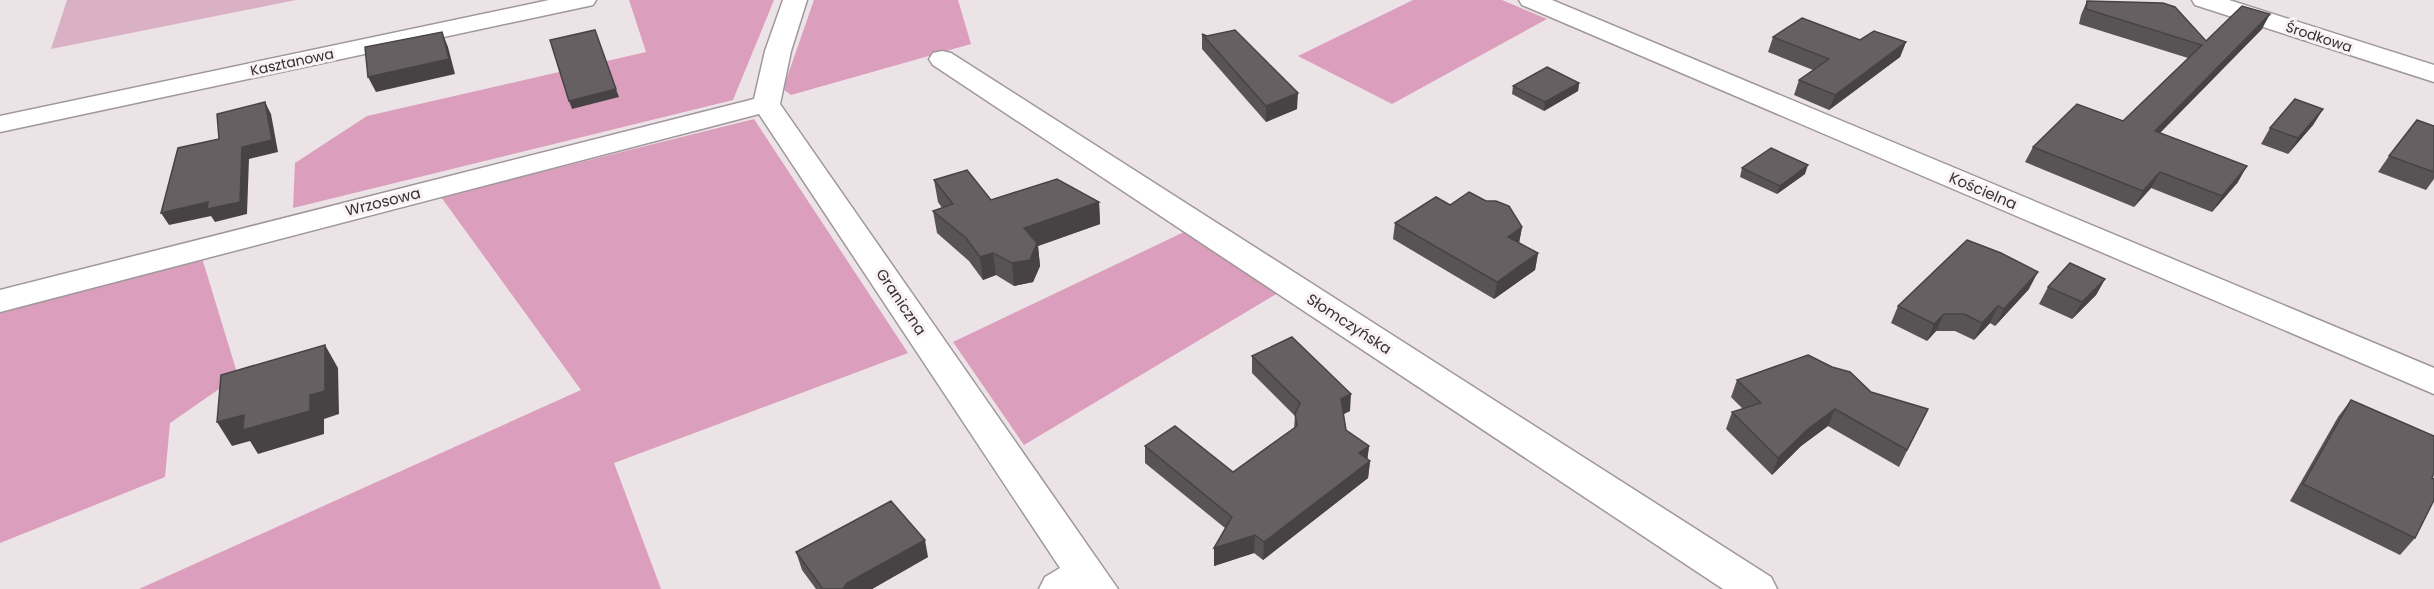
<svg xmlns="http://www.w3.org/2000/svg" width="2434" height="589" viewBox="0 0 2434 589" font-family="Poppins,sans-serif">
	<rect width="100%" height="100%" fill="#ece3e7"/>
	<polygon fill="#dab0c4" points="67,0 296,0 51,49"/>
	<g fill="#db9ebc">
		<polygon points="629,0 774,0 733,100 293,208 295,163 367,116 646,52"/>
		<polygon points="814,0 958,0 971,44 791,95 783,89"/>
		<polygon points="1413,0 1502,0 1547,19 1392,104 1298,56"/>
		<polygon points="754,119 908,353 614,463 661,589 139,589 581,390 441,197"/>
		<polygon points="1184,232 1278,293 1024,445 953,342"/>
		<polygon points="202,258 238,376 170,423 165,477 0,543 0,313"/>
	</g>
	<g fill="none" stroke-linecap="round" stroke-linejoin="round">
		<g stroke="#9f979b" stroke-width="3">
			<g id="minor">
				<polygon points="549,0 596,0 593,5 584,7 0,132 0,116"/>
				<polygon points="783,0 807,0 791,51 780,104 1118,589 1039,589 1045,577 1060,568 759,114 0,312 0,290 754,99 765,51"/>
				<polygon points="1519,0 1552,0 2434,368 2434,394 1522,5"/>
				<polygon points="2192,0 2229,0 2434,65 2434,82 2195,5"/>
				<polygon points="942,51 951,53 1771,577 1777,589 1723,589 933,65 929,59 933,53"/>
			</g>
		</g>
		<use href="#minor" fill="#fff" fill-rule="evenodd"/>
	</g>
	<g fill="#585355">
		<polygon points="2087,1 2206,41 2262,29 2160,133 2238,182 2212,212 2151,188 2134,207 2025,162 2033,147 2123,121 2188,58 2079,24 2081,15"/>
		<polygon points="1202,34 1297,109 1266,122 1202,49"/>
		<polygon points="1773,37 1860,40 1906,42 1900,57 1829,110 1794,95 1799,80 1813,70 1768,52"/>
		<polygon points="1579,83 1578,91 1544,111 1512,94 1513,86"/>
		<polygon points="2323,109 2313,125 2288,154 2261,144 2270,128"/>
		<polygon points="2434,126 2434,179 2426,190 2378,172 2389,156"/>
		<polygon points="1742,168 1805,174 1777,194 1740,177"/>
		<polygon points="934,180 991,200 1099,202 1100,224 1038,246 1040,266 1033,282 1014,286 996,275 983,280 969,261 937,233 933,211 942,208 938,202"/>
		<polygon points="1450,205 1522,227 1519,243 1538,253 1535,270 1494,299 1393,239 1395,223"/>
		<polygon points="2105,279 2096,295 2072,319 2039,304 2048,287"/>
		<polygon points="2029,289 1995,326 1990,323 1974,340 1955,331 1936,331 1927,341 1891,323 1898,306"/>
		<polygon points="1252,356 1350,411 1343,414 1346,430 1369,446 1367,459 1370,461 1368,478 1263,560 1254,553 1214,566 1225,528 1145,463 1145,446 1233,472 1294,429 1295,416 1252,373"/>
		<polygon points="1737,380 1871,392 1928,409 1899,467 1828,426 1801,446 1772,475 1726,429 1732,412 1743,409 1731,397"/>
		<polygon points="2351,400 2432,478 2415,538 2400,555 2290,501 2338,417"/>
		<polygon points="796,552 928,557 872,589 816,589 802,570"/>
	</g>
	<g fill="#474345">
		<polygon points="2270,14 2262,29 2146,147 2155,131"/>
		<polygon points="442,32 448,47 455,74 376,92 368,77"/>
		<polygon points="1906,42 1900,57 1829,110 1835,95"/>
		<polygon points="1579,83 1578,91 1544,111 1545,102"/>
		<polygon points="616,89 619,97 572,109 569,101"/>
		<polygon points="1298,93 1297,109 1266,122 1266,106"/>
		<polygon points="265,102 271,114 278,152 249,159 247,214 215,222 211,216 169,225 161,213 242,147"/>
		<polygon points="2323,109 2313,125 2288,154 2298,138"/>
		<polygon points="1808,165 1805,174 1777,194 1780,186"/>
		<polygon points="2247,166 2238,182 2212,212 2222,196"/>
		<polygon points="2160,172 2151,188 2134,207 2143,191"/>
		<polygon points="1099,202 1100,224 1038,246 1040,266 1033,282 1014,286 1012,263 1024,228"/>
		<polygon points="1522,227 1519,243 1508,237"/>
		<polygon points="993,253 996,275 983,280 980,257"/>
		<polygon points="1538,253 1535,270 1494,299 1497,282"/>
		<polygon points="2038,272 2029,289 1995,326 2004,309"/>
		<polygon points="2105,279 2096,295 2072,319 2082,302"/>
		<polygon points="1998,306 1990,323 1974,340 1982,323"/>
		<polygon points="1944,314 1936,331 1927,341 1934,324"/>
		<polygon points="325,345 338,368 339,414 324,419 324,434 258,454 250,441 232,446 217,422 310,395"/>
		<polygon points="1351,394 1350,411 1340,416 1341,399"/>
		<polygon points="1835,409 1828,426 1801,446 1772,475 1778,458 1808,429"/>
		<polygon points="1369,446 1367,463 1359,453"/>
		<polygon points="1370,461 1368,478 1263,560 1264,542"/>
		<polygon points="1255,535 1254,553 1214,566 1214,548"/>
		<polygon points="925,540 928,557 872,589 843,589 847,583"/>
	</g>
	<g fill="#666063" stroke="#474345" stroke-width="1.5">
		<polygon points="2087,1 2163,3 2175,7 2206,41 2242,6 2270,14 2155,131 2247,166 2222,196 2160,172 2143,191 2033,147 2077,104 2123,121 2202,45 2086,9"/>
		<polygon points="1802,18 1860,40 1874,31 1906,42 1835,95 1799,80 1829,59 1773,37"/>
		<polygon points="595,30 616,89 569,101 550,40"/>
		<polygon points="1235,30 1298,93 1266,106 1202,34 1207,36"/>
		<polygon points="442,32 449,59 368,77 365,47"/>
		<polygon points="1547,67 1579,83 1545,102 1513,86"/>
		<polygon points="2295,99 2323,109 2298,138 2270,128"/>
		<polygon points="265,102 272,140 242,147 240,202 207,209 208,202 161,213 178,148 219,139 217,114"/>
		<polygon points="2417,120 2434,126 2434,172 2389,156"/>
		<polygon points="1771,148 1808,165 1780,186 1742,168"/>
		<polygon points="967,170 991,200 1057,179 1099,202 1024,228 1037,243 1030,260 1012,263 993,253 980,257 966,238 933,211 953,204 934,180"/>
		<polygon points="1469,192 1486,201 1496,201 1509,206 1522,227 1508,237 1538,253 1497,282 1395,223 1436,197 1450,205"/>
		<polygon points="1967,240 2001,253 2038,272 2004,309 1998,306 1982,323 1964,314 1944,314 1934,324 1898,306"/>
		<polygon points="2070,263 2105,279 2082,302 2048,287"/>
		<polygon points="1292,337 1351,394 1341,399 1346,430 1369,446 1359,453 1370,461 1264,542 1255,535 1214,548 1232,517 1145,446 1175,426 1233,472 1297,426 1295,414 1300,403 1252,356"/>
		<polygon points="325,345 325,391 310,395 310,411 243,430 244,415 217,422 221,375"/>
		<polygon points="1808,355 1832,367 1850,372 1871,392 1928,409 1907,450 1835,409 1808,429 1778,458 1732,412 1761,403 1737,380"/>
		<polygon points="2351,400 2434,436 2434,473 2432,478 2434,479 2434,500 2415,538 2303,484"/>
		<polygon points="891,501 925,540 847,583 843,589 823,589 796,552"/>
	</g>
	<g text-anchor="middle" stroke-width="6" stroke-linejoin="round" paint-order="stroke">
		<g font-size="14" fill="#343132" stroke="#f9f1f4">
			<text transform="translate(2319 37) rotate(18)" y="5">Środkowa</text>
			<text transform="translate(292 62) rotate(-12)" y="5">Kasztanowa</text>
		</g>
		<g font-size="15" fill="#343132" stroke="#f9f1f4">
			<text transform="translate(1983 191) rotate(23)" y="5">Kościelna</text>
			<text transform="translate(383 202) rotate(-14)" y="5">Wrzosowa</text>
			<text transform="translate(901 302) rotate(56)" y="5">Graniczna</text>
			<text transform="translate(1349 324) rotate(33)" y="5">Słomczyńska</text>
		</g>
	</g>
</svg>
